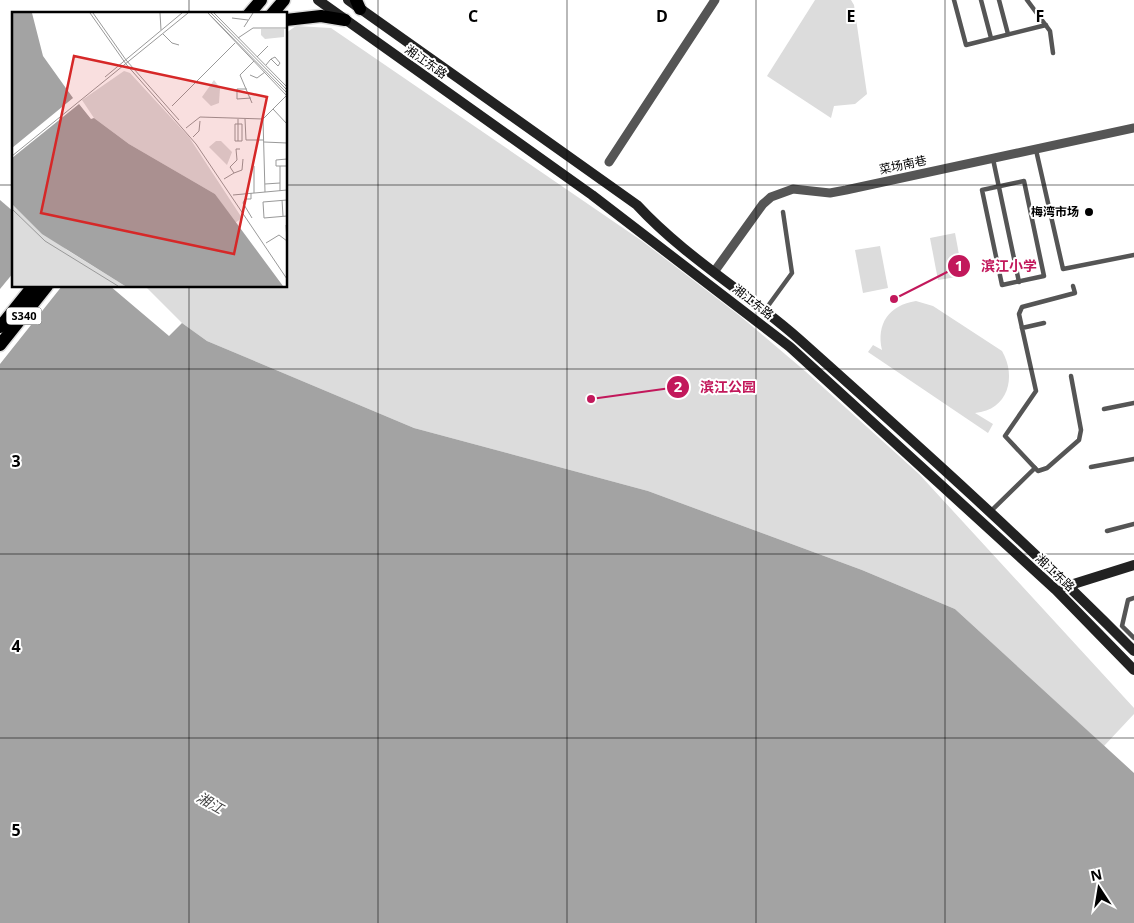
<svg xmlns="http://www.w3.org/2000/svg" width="1134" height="923" viewBox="0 0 1134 923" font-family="'Open Sans','Noto Sans SC',sans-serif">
	<rect width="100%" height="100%" fill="#fff"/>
	<g fill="#dcdcdc">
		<polygon points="815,0 851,0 854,5 867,94 855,104 834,106 831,118 767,76"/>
		<polygon points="296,26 331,28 642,241 740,316 805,371 919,474 1134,708 1134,714 1104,746 955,609 862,570 648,491 414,428 207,341 182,323 145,286 286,286 286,33"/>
		<polygon points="955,233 963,276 938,280 930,238"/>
		<polygon points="880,246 888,288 863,293 855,250"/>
		<path d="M 916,301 L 933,306 L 1002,351 C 1017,377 1008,410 975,413 L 993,424 L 988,433 L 868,352 L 873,345 L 882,350 C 876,324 889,305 916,301 Z"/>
	</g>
	<g fill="#a3a3a3">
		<polygon points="0,200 14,212 14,272 0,289"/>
		<polygon points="62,286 110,286 169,336 182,323 207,341 414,428 648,491 862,570 955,609 1134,773 1134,923 0,923 0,364"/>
	</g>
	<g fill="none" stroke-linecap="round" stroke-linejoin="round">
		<g stroke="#dbdbdb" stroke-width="15">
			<g id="primary">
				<polyline points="356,0 360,9"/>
				<polyline points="249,14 261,0"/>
				<polyline points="272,14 284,0"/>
				<polyline points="286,20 321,16 345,20"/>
				<polyline points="0,327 33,286"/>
				<polyline points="0,345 47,286"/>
			</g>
		</g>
		<g stroke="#555" stroke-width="4.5">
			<polyline points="954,0 966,45 1046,25"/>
			<polyline points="981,0 991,38"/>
			<polyline points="999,0 1008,34"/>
			<polyline points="1027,0 1050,31 1053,53"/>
			<polyline points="1036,150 1063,269 1134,255"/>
			<polyline points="993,159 1019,282"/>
			<polygon points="1024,181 1044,276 1002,285 982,190"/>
			<polyline points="765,310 792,273 783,212"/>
			<polyline points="1022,328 1019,314 1022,307 1075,293 1073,286"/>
			<polyline points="1104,409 1134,403"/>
			<polyline points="1091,467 1134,459"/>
			<polyline points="1035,468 1038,471 1047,468 1079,440 1081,430 1071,376"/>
			<polyline points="990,512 1035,468 1005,436 1036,391 1022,328 1044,323"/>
			<polyline points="1107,531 1134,524"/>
			<polyline points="1134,598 1128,600 1122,626 1134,638"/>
		</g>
		<g stroke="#555" stroke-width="9">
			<polyline points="609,162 715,0"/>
			<polyline points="714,272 763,204 771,197 793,189 830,193 846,190 1134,128"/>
		</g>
		<g stroke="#222" stroke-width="10">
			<polyline points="318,0 592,195 790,347 1056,590 1134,670"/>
			<path d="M 348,0 L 637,205 C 685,257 747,293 800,340 C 913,441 1027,543 1134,651"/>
			<polyline points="1064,587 1134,565"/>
		</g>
		<use href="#primary" stroke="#000" stroke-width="12"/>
	</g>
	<path fill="none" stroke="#000" stroke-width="1" stroke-opacity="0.55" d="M 189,0 L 189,14M 378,0 L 378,923M 567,0 L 567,923M 756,0 L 756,923M 945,0 L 945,923M 0,185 L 14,185M 286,185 L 1134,185M 189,286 L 189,923M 0,369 L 1134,369M 0,554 L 1134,554M 0,738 L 1134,738"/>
	<circle fill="#000" stroke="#fff" stroke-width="2" cx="1089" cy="212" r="5"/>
	<g text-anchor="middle" stroke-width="4" stroke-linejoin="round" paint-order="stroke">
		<rect fill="#fff" stroke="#4c4c4c" stroke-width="1" x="6.5" y="307.5" width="35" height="17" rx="4"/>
		<g font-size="11" font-weight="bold" fill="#000">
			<text x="24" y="320">S340</text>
		</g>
		<g font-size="12" fill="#000" stroke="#fff">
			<text transform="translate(426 62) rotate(35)" y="4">湘江东路</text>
			<text transform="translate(903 165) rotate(-12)" y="4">菜场南巷</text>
			<text transform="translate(753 302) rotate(38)" y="4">湘江东路</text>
			<text transform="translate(1055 573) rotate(43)" y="4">湘江东路</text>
		</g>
		<g font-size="12" font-weight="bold" fill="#000" stroke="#fff" text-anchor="end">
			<text x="1079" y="216">梅湾市场</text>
		</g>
		<g font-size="14" font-style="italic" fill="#444" stroke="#fff">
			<text transform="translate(210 803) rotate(30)" y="5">湘江</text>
		</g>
	</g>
	<g transform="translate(12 12)">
		<rect width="275" height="275" fill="#fff"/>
		<path d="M 249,17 L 272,17 L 272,25 L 253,27 L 249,23 ZM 112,59 L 118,61 L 177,125 L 230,206 L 223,211 L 203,182 L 117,132 L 82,106 L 70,88 ZM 202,68 L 208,76 L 207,91 L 199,94 L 190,85 ZM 204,129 L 209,129 L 220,140 L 215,153 L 197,135 ZM 0,192 L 55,238 L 113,274 L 0,274 Z" fill="#dcdcdc"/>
		<path d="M 0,1 L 20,1 L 31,44 L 61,86 L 0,136 ZM 67,92 L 79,107 L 82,106 L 117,132 L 203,182 L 271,274 L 113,274 L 30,222 L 0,192 L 0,146 Z" fill="#a3a3a3"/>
		<path fill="none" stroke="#999" stroke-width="1" d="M 78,1 L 114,52 L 184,132 L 275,267M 81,1 L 114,48 L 167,108M 148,1 L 149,18M 196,1 L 275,84M 196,1 L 275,81M 199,1 L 275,78M 202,1 L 275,75M 220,6 L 236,8M 232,15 L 241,1M 151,22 L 160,31 L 167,33M 226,26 L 241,16 L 275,16M 245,45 L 256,34M 254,53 L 258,48 L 259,47 L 263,45 L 268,51 L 266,54 L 259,47M 238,63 L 245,66 L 253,60M 93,65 L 170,1M 235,77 L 225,77 L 225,87 L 239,86M 240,91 L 228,63 L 242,49M 160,94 L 223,31M 261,97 L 275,112M 226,107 L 226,129M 233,107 L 234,128 L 252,128M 251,107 L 275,83M 223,112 L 230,112 L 230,129 L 223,129 ZM 174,116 L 188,105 L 251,107 L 253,180M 181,125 L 187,119 L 188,109M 252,130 L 275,131M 0,144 L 176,1M 275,147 L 264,148 L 264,154 L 275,154M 242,154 L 242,181M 222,161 L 230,158 L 231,147M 212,167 L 222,161 L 218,155 L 225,148 L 224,137 L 228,137M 253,172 L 268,171M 268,179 L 268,154M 239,181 L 239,187 L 233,187 L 231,191 L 240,206M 221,183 L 275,178M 270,188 L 271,204M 275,188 L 251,190 L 252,206 L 275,204M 0,197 L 33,229 L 106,274M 274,213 L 275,228M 254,231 L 267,223 L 275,229"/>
		<path fill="#d62828" fill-opacity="0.15" stroke="#d62828" stroke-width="2.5" d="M 62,44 L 255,85 L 222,242 L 29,201 Z"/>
		<rect width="275" height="275" fill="none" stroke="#000" stroke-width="2.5"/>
	</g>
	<g font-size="16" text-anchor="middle" font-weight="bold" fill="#000" stroke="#fff" stroke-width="4" stroke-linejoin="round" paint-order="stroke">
		<text x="473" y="22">C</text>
		<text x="662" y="22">D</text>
		<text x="851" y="22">E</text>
		<text x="1040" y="22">F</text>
		<text x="16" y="467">3</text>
		<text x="16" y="652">4</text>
		<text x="16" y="836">5</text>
	</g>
	<path fill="none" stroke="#c2185b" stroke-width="2" d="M894 299L959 266M591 399L678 387"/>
	<g fill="#c2185b" stroke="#fff" stroke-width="2">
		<circle cx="894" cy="299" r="5"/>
		<circle cx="591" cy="399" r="5"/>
		<circle cx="959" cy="266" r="12"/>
		<circle cx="678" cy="387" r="12"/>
	</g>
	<g font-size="15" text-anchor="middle" font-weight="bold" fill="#fff">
		<text x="959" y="271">1</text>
		<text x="678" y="392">2</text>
	</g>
	<g font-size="14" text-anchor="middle" font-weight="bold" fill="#c2185b" stroke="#fff" stroke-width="4" stroke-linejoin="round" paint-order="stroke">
		<text x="1009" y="271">滨江小学</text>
		<text x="728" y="392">滨江公园</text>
	</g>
	<g transform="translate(1099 888) rotate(348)" stroke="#ffffff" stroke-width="4" paint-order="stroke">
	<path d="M0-4L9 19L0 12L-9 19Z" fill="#000000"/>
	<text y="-8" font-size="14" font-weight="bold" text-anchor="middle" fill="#000000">N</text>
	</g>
</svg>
